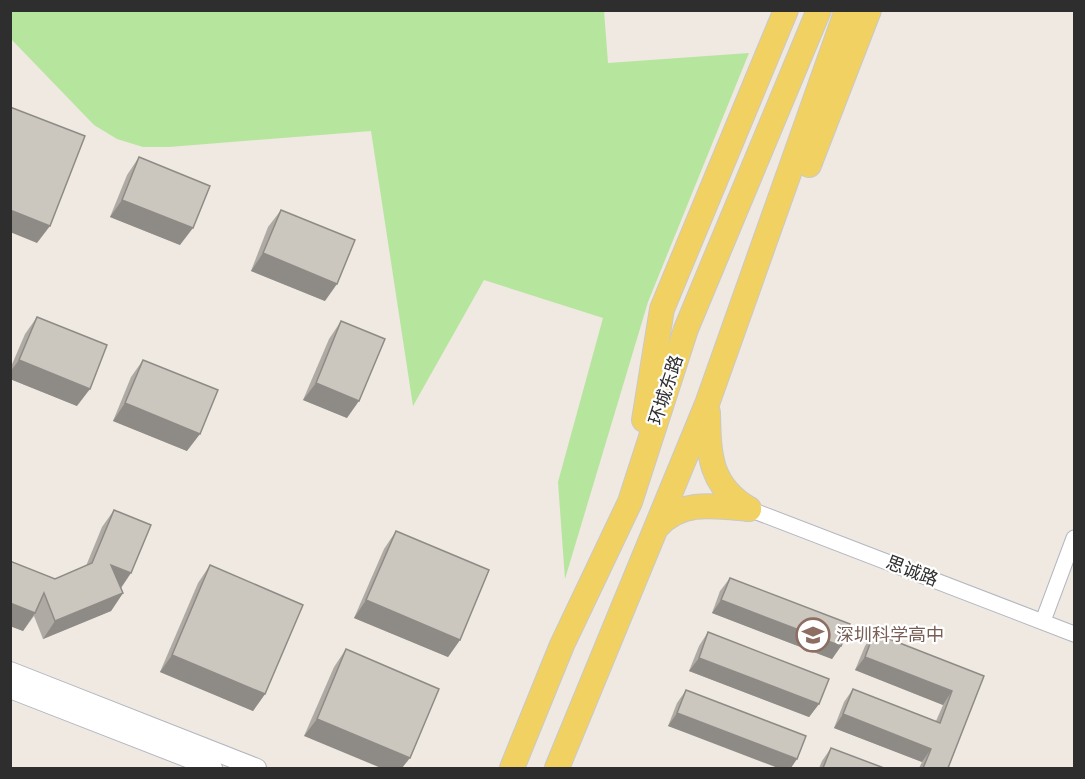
<svg xmlns="http://www.w3.org/2000/svg" width="1085" height="779" viewBox="0 0 1085 779" font-family="Poppins,'Noto Sans SC',sans-serif">
	<rect width="100%" height="100%" fill="#efe9e1"/>
	<polygon fill="#b6e59e" points="11,10 604,11 608,63 749,53 648,302 565,579 558,482 603,318 484,280 413,406 371,131 169,147 143,147 117,139 94,125 11,39"/>
	<g fill="none" stroke-linecap="round" stroke-linejoin="round">
		<g stroke="#b4b7c1" stroke-width="17">
			<g id="minor">
				<polyline points="749,509 1074,634"/>
				<polyline points="1043,621 1074,538"/>
			</g>
		</g>
		<g stroke="#b4b7c1" stroke-width="20">
			<g id="tertiary">
				<polyline points="10,671 257,768"/>
				<polyline points="10,689 213,768"/>
			</g>
		</g>
		<g stroke="#c9c9c9" stroke-width="26">
			<g id="primary">
				<polyline points="809,165 869,10"/>
				<path d="M 708,413 C 709,455 709,485 749,509"/>
				<polyline points="644,420 662,309 786,10"/>
				<path d="M 657,527 C 682,499 716,506 749,509"/>
				<polyline points="512,768 562,645 630,502 686,329 819,10"/>
				<polyline points="557,768 707,404 847,10"/>
			</g>
		</g>
		<use href="#minor" stroke="#fff" stroke-width="15"/>
		<use href="#tertiary" stroke="#fff" stroke-width="18"/>
		<use href="#primary" stroke="#f2d163" stroke-width="24"/>
	</g>
	<g fill="#afaba4">
		<polygon points="139,157 180,245 110,217 127,175"/>
		<polygon points="281,210 325,301 251,271 268,227"/>
		<polygon points="37,317 77,406 10,379 10,369 25,334"/>
		<polygon points="341,321 347,418 303,400 329,339"/>
		<polygon points="143,360 187,451 113,421 131,377"/>
		<polygon points="114,510 121,588 123,593 111,611 43,639 34,616 23,631 10,626 55,579 86,566 102,527"/>
		<polygon points="396,531 460,640 448,657 354,618 384,549"/>
		<polygon points="210,565 265,694 253,711 160,672 198,583"/>
		<polygon points="730,578 841,646 832,659 712,613 720,591"/>
		<polygon points="708,632 819,704 809,717 689,671 699,646"/>
		<polygon points="874,633 984,676 948,768 919,768 922,762 834,728 844,702 853,689 936,721 943,705 855,670 865,646"/>
		<polygon points="346,649 439,689 304,736 334,667"/>
		<polygon points="686,690 791,768 668,726 677,703"/>
		<polygon points="831,748 884,768 819,768 822,761"/>
	</g>
	<g fill="#8e8b86">
		<polygon points="122,200 193,228 180,245 110,217"/>
		<polygon points="10,210 50,226 37,243 10,232"/>
		<polygon points="263,253 337,284 325,301 251,271"/>
		<polygon points="19,360 90,389 77,406 10,379 10,372"/>
		<polygon points="316,383 359,401 347,418 303,400"/>
		<polygon points="125,403 200,434 187,451 113,421"/>
		<polygon points="111,565 131,573 119,591"/>
		<polygon points="123,593 111,611 43,639 55,621"/>
		<polygon points="366,600 460,640 448,657 354,618"/>
		<polygon points="721,600 841,646 832,659 712,613"/>
		<polygon points="10,603 35,613 23,631 10,626"/>
		<polygon points="172,655 265,694 253,711 160,672"/>
		<polygon points="865,657 952,691 943,705 855,670"/>
		<polygon points="699,658 819,704 809,717 689,671"/>
		<polygon points="677,713 797,759 791,768 778,768 668,726"/>
		<polygon points="843,714 931,749 922,762 834,728"/>
		<polygon points="317,719 410,758 402,768 381,768 304,736"/>
	</g>
	<g fill="#cbc7bf" stroke="#8e8b86" stroke-width="1.5">
		<polygon points="10,107 85,136 50,226 10,210"/>
		<polygon points="139,157 210,186 193,228 122,200"/>
		<polygon points="281,210 355,240 337,284 263,253"/>
		<polygon points="37,317 107,345 90,389 19,360"/>
		<polygon points="341,321 385,339 359,401 316,383"/>
		<polygon points="143,360 218,390 200,434 125,403"/>
		<polygon points="114,510 151,525 131,573 111,565 123,593 55,621 44,593 35,613 10,603 10,561 55,579 92,563"/>
		<polygon points="396,531 489,570 460,640 366,600"/>
		<polygon points="210,565 303,605 265,694 172,655"/>
		<polygon points="730,578 850,624 841,646 721,600"/>
		<polygon points="708,632 829,679 819,704 699,658"/>
		<polygon points="874,633 984,676 948,768 923,768 931,749 843,714 853,689 940,723 952,691 865,657"/>
		<polygon points="346,649 439,689 410,758 317,719"/>
		<polygon points="686,690 806,736 797,759 677,713"/>
		<polygon points="831,748 884,768 823,768"/>
	</g>
	<defs>
		<g id="school-ring" transform="scale(1.725)"><circle r="9.5" fill="#fff" stroke="#8d6e63" stroke-width="1.5"/><path d="M0-5L7-2L0 1L-7-2ZM-4 1L0 2.5L4 1V4Q0 6-4 4Z" fill="#8d6e63"/></g>
	</defs>
	<g fill-rule="evenodd">
		<use href="#school-ring" x="813" y="635"/>
	</g>
	<g text-anchor="middle" stroke-width="4.5" stroke-linejoin="round" paint-order="stroke">
		<g font-size="18" fill="#2e2e2e" stroke="#fff">
			<text transform="translate(666 390) rotate(-72)" y="6">环城东路</text>
			<text transform="translate(912 571) rotate(21)" y="6">思诚路</text>
		</g>
		<g font-size="18" fill="#785e54" stroke="#fff" text-anchor="start">
			<text x="836" y="641">深圳科学高中</text>
		</g>
	</g>
	<rect width="1085" height="779" fill="none" stroke="#2e2e2e" stroke-width="24"/>
</svg>
